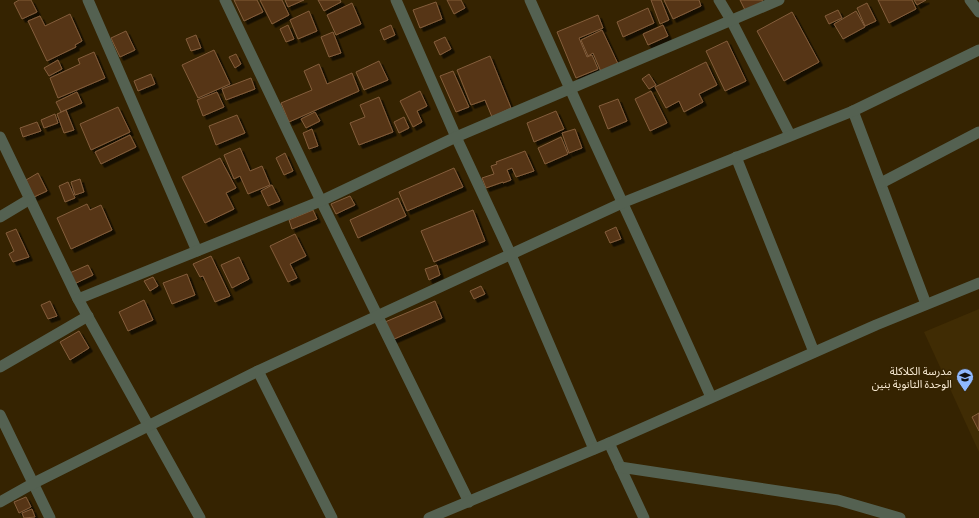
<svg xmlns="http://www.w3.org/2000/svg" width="979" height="518" viewBox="0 0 979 518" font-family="Barlow,'Noto Sans Arabic',sans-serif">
	<defs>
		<filter id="shadow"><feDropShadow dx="3.5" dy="3.5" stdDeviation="0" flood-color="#0009"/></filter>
	</defs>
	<rect width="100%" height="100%" fill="#352301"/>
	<polygon fill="#402c04" points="979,309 979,452 924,332"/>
	<g fill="#573413" stroke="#845e3d" filter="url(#shadow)">
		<polygon points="19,0 31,0 37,12 22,19 14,3"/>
		<polygon points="234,0 257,0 263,12 244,21"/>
		<polygon points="260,0 282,0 289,15 272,24"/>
		<polygon points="285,0 304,0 288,7"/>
		<polygon points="318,0 340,0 341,2 324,11"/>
		<polygon points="447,0 461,0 465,8 454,14"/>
		<polygon points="651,0 661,0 669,20 660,24"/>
		<polygon points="664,0 699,0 701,6 673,19"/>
		<polygon points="740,0 762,0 763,2 745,10"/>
		<polygon points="878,0 912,0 916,9 889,23"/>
		<polygon points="914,0 926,0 917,5"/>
		<polygon points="436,2 442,19 420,28 413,10"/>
		<polygon points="352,3 361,24 336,35 327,15"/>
		<polygon points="867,3 876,21 865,26 857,8"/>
		<polygon points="648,8 654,23 623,37 617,22"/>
		<polygon points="838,10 842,18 829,24 825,16"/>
		<polygon points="309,11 317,31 298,39 290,20"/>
		<polygon points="856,11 865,27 843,39 834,24"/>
		<polygon points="792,12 819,62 784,81 757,31"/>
		<polygon points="70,14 82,41 75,45 76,47 47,61 28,21 40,16 45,26"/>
		<polygon points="598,15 603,28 579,38 587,57 592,55 598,69 576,78 557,32"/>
		<polygon points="288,25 294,39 286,42 280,29"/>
		<polygon points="391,25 395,35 384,40 380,30"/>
		<polygon points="663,25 668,36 648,45 643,34"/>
		<polygon points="602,30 619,66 602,74 593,53 588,56 581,40"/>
		<polygon points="126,31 135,50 120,57 111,38"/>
		<polygon points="333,32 341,53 329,57 321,37"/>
		<polygon points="196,35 201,48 191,51 186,39"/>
		<polygon points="445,37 451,49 440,55 434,42"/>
		<polygon points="727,41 746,81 725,91 706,51"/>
		<polygon points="214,50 230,84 198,98 182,65"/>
		<polygon points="94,52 105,78 58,98 50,78 80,64 78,59"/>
		<polygon points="236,54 241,64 235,68 229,57"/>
		<polygon points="490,56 511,108 492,117 485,100 471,105 457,70"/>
		<polygon points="58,60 62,69 49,76 44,68"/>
		<polygon points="379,61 388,80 364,90 356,72"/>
		<polygon points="706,62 717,85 699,94 703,102 684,112 679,101 666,108 655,87"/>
		<polygon points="319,64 327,84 352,73 359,91 289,122 281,103 312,90 304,71"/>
		<polygon points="453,71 469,107 456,112 440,76"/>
		<polygon points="151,74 155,84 138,91 134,81"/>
		<polygon points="649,74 656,85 649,89 642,79"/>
		<polygon points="251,78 255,89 226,100 222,89"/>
		<polygon points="420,91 427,106 417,111 422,122 413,127 400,101"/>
		<polygon points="651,91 667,123 650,131 635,99"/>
		<polygon points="77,92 82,103 61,112 56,102"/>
		<polygon points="217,92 224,107 203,116 197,100"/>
		<polygon points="379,97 393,132 359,145 350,123 365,117 360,105"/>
		<polygon points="618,99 627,121 608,129 599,106"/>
		<polygon points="118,107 130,132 91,150 80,124"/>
		<polygon points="66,110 74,130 64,133 57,114"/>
		<polygon points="556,111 564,129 534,142 527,123"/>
		<polygon points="315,112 320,121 306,128 301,119"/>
		<polygon points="55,114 58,123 44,128 41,120"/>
		<polygon points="237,115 245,133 216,145 209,126"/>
		<polygon points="404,117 409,128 399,133 394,122"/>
		<polygon points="37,122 41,131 23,137 20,128"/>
		<polygon points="312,129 318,146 309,149 303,133"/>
		<polygon points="575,129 582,148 569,153 562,133"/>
		<polygon points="130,135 136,147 101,164 95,152"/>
		<polygon points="561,137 568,154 545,164 538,148"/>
		<polygon points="240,148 250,171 262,166 270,185 248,194 240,176 234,179 224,155"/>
		<polygon points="525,151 534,171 516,177 512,168 507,170 511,180 503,183 503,182 486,188 482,178 494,174 491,166 497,164 496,162"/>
		<polygon points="285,153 293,171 284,175 276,158"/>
		<polygon points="220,158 236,188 226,193 234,209 205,223 182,177"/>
		<polygon points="454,168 463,187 407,211 399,192"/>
		<polygon points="38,173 47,191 34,197 26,180"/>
		<polygon points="80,179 84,192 75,195 71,182"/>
		<polygon points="68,182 75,198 65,202 59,186"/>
		<polygon points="272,185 280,201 268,206 261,191"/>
		<polygon points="350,196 355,205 336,214 331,204"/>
		<polygon points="398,198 406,216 358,238 350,220"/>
		<polygon points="87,204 90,210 101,205 112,230 71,249 57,218"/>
		<polygon points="313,210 317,219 292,229 289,220"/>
		<polygon points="473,210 485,241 434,262 421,231"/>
		<polygon points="616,227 621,239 610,243 605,232"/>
		<polygon points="16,229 29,257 13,262 9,254 14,251 6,233"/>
		<polygon points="295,234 306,256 290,264 297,278 288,282 270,246"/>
		<polygon points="211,256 230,296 215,302 203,276 200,277 193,264"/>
		<polygon points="239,257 249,279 232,288 221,265"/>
		<polygon points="88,265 93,275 70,286 65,275"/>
		<polygon points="437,265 440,275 429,280 425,269"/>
		<polygon points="187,274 195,295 172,304 163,283"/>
		<polygon points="153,277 158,286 150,291 144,281"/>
		<polygon points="481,286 485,294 474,299 470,291"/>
		<polygon points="144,300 153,320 128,331 119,312"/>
		<polygon points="50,301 57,316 48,319 41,305"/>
		<polygon points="435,301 442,318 392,340 385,322"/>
		<polygon points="79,331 89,348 70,360 60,342"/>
		<polygon points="979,413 979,431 972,417"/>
		<polygon points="26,497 31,507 19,513 14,502"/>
		<polygon points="32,509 35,517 24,518 22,513"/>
	</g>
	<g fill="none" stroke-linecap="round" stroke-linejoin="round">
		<g stroke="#546151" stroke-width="11">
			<polyline points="88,0 197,251"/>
			<polyline points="225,0 321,201 469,502"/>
			<polyline points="396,0 456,137 511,255 594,449"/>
			<path d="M 530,0 C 589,133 652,264 711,397"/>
			<polyline points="719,0 731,20 790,135"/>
			<polyline points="970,0 979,12"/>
			<polyline points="853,111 926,304"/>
			<polyline points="0,137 78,299 200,518"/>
			<polyline points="736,157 814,352"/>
			<polyline points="881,183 979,132"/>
			<polyline points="0,217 30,199"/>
			<polyline points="78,299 321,201 456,137 779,0"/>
			<polyline points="0,367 88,316"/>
			<polyline points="258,371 332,518"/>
			<polyline points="0,415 50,518"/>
			<polyline points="609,443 644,518"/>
			<polyline points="620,467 838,500 900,518"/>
			<polyline points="0,502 32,484 258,371 622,203 853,111 979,50"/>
			<polyline points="429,518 609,443 876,325 979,283"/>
		</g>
	</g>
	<defs>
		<g id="school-pin" transform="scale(0.9)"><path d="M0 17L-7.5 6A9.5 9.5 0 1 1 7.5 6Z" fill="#8fb8fd" stroke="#352301"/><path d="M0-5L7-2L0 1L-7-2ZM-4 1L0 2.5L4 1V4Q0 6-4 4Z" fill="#111"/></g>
	</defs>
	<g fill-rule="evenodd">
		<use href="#school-pin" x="965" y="377"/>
	</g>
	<g text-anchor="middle" stroke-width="3" stroke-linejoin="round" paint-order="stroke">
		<g font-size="11" fill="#f7e9d2" stroke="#352301" text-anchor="end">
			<text x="952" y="375">مدرسة الكلاكلة<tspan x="952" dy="13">الوحدة الثانوية بنين</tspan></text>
		</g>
	</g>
</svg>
